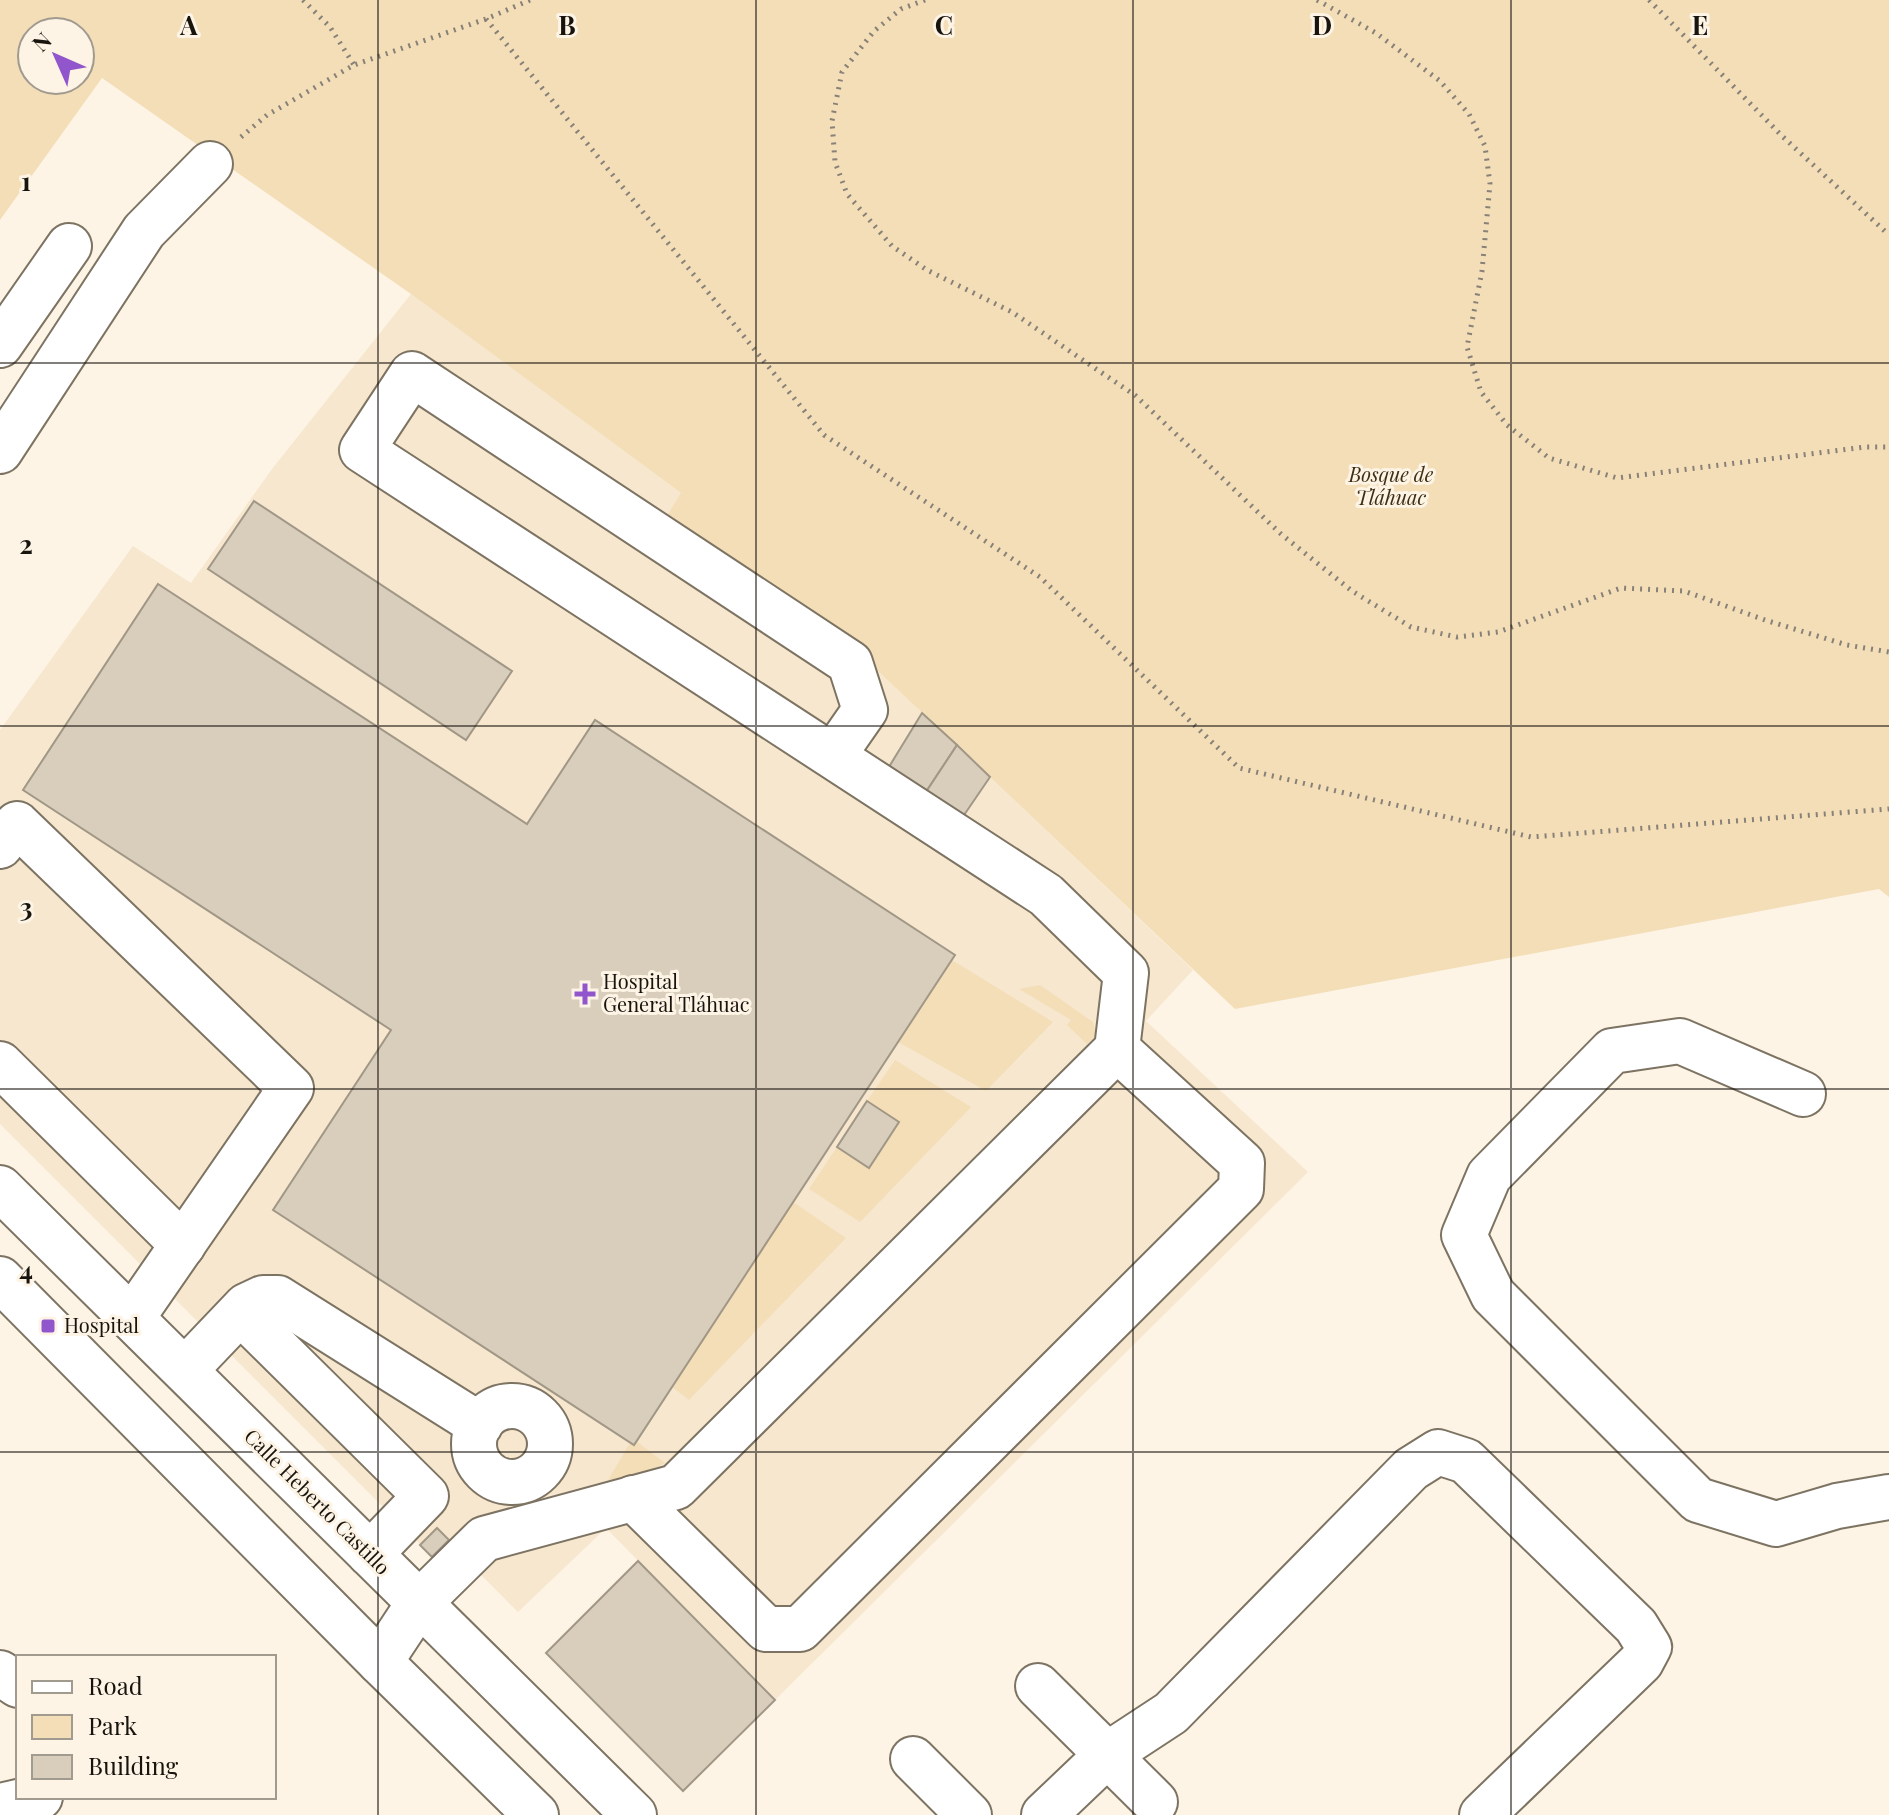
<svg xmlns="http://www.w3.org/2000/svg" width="1889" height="1815" viewBox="0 0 1889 1815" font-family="'Playfair Display',serif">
	<rect width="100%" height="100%" fill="#fdf4e5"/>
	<polygon fill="#f6e7ce" points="411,294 723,524 1193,970 1146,1021 1308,1172 775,1700 606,1528 518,1612 477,1571 462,1586 0,1124 0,730 133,546 191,583 272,469"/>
	<g fill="#f4deb8" fill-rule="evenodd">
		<path d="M 0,0 L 1889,0 L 1889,897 L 1879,889 L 1235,1009 L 825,621 L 665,519 L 681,493 L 411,294 L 102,78 L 0,220 ZM 32,32 L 80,32 L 80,80 L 32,80 Z"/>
		<polygon points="952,960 1053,1022 986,1091 898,1042"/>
		<polygon points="1040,985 1093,1022 1096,1035 1087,1044 1067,1025 1071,1020 1019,989"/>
		<polygon points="895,1060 971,1107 860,1222 809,1189 837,1147 899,1122 867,1101"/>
		<polygon points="793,1202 846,1238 689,1400 672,1387"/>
		<polygon points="636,1441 665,1463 646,1472 608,1480 630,1443 634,1445"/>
	</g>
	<g fill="#d9cebc" stroke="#a19786" stroke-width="2">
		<polygon points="254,501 512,671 466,740 208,569"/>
		<polygon points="158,584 527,824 595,720 955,955 634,1445 273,1210 391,1030 23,790"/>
		<polygon points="922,713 957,745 922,798 884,775"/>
		<polygon points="957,745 990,777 960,821 922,798"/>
		<polygon points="867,1101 899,1122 869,1168 837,1147"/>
		<polygon points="437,1528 449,1540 432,1557 420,1545"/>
		<polygon points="638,1561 775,1700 683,1791 546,1653"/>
	</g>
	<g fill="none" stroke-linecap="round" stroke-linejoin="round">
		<g stroke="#7d7362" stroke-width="48">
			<g id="minor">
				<polyline points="0,345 69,246"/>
				<polyline points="0,451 144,231 210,164"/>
				<polyline points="0,846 17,824 291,1088 132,1318"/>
				<polyline points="0,1064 183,1245"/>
				<polyline points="1803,1094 1680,1041 1612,1051 1489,1176 1464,1235 1493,1295 1698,1500 1776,1524 1837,1506 1889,1497"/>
				<polyline points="241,1313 426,1496 370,1554"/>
				<polyline points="185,1370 246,1306 263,1298 278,1298 480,1425"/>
				<circle cx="512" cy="1444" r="38"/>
				<polyline points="633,1498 766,1629 800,1629 1241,1189 1242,1163 1117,1049"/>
				<polyline points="380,1662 419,1603 484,1539 676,1487 1117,1049 1126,973 1046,895 362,450 412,374 850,663 865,710 833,756"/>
				<polyline points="0,1673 18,1685"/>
				<polyline points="1038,1686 1155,1802"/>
				<polyline points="913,1759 969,1815"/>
				<polyline points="0,1806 40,1797"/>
				<polyline points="1044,1815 1107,1755 1171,1713 1411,1469 1438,1452 1466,1461 1636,1626 1649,1647 1641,1662 1482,1815"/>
			</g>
		</g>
		<g stroke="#7d7362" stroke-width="48">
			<g id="major">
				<polyline points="0,1188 634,1815"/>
				<polyline points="0,1279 380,1662 536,1815"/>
			</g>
		</g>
		<g stroke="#888177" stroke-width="5" stroke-dasharray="2 6" stroke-linecap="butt">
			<polyline points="303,0 330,27 354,65"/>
			<polyline points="925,0 901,9 874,31 842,72 832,121 835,162 847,194 892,246 927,270 1012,312 1136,396 1281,534 1352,591 1411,627 1457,637 1498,632 1621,588 1684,591 1765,620 1847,645 1889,652"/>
			<polyline points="1317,0 1376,33 1440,81 1469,114 1485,146 1490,184 1482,271 1467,347 1481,392 1507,425 1549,458 1617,478 1865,447 1889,447"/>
			<polyline points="1649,0 1782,136 1889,235"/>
			<polyline points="486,19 824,435 1040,577 1239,768 1531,837 1889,809"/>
			<polyline points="241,137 267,115 354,65 486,19 530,0"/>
		</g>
		<use href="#minor" stroke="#fff" stroke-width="44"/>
		<use href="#major" stroke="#fff" stroke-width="44"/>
	</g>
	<path fill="none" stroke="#17130d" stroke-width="2" stroke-opacity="0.55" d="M 378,0 L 378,1815M 756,0 L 756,1815M 1133,0 L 1133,1815M 1511,0 L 1511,1815M 0,363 L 1889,363M 0,726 L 1889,726M 0,1089 L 1889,1089M 0,1452 L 1889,1452"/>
	<g fill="#9155cc" stroke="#fdf4e5" stroke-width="3">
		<path d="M581 982h8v8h8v8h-8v8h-8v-8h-8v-8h8z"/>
		<rect x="40" y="1318" width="16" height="16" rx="4"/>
	</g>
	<g text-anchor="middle" stroke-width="6" stroke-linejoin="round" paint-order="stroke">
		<g font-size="20" font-style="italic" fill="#3e2f14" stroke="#fdf4e5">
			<text x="1391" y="482">Bosque de<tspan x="1391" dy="23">Tláhuac</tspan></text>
		</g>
		<g font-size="20" fill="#17130d" stroke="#fdf4e5" text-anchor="start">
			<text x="603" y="989">Hospital<tspan x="603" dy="23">General Tláhuac</tspan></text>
			<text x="64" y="1333">Hospital</text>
		</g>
		<g font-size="20" fill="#17130d" stroke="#fdf4e5">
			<text transform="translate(317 1502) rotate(45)" y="7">Calle Heberto Castillo</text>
		</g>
	</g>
	<g font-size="26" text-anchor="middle" font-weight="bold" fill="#17130d" stroke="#fdf4e5" stroke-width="6" stroke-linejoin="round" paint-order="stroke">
		<text x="189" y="35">A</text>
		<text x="567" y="35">B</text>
		<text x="944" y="35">C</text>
		<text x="1322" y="35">D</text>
		<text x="1700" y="35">E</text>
		<text x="26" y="191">1</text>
		<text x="26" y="554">2</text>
		<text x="26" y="917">3</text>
		<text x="26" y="1280">4</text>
	</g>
	<rect x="16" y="1655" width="260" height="144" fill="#fdf4e5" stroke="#a19a8f" stroke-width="2"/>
	<rect x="32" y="1681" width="40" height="12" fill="#ffffff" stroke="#a19a8f" stroke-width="2"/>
	<text x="88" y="1695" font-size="24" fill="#17130d">Road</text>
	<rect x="32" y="1715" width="40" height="24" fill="#f4deb8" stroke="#a19a8f" stroke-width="2"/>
	<text x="88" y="1735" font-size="24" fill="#17130d">Park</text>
	<rect x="32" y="1755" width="40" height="24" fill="#d9cebc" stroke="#a19a8f" stroke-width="2"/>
	<text x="88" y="1775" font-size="24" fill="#17130d">Building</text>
	<g transform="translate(56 56) rotate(315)"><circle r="38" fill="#fdf4e5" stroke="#a19a8f" stroke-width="2"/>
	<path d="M0-6L14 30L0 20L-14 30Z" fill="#9155cc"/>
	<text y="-12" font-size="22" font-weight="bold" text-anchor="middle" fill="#17130d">N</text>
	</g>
</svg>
